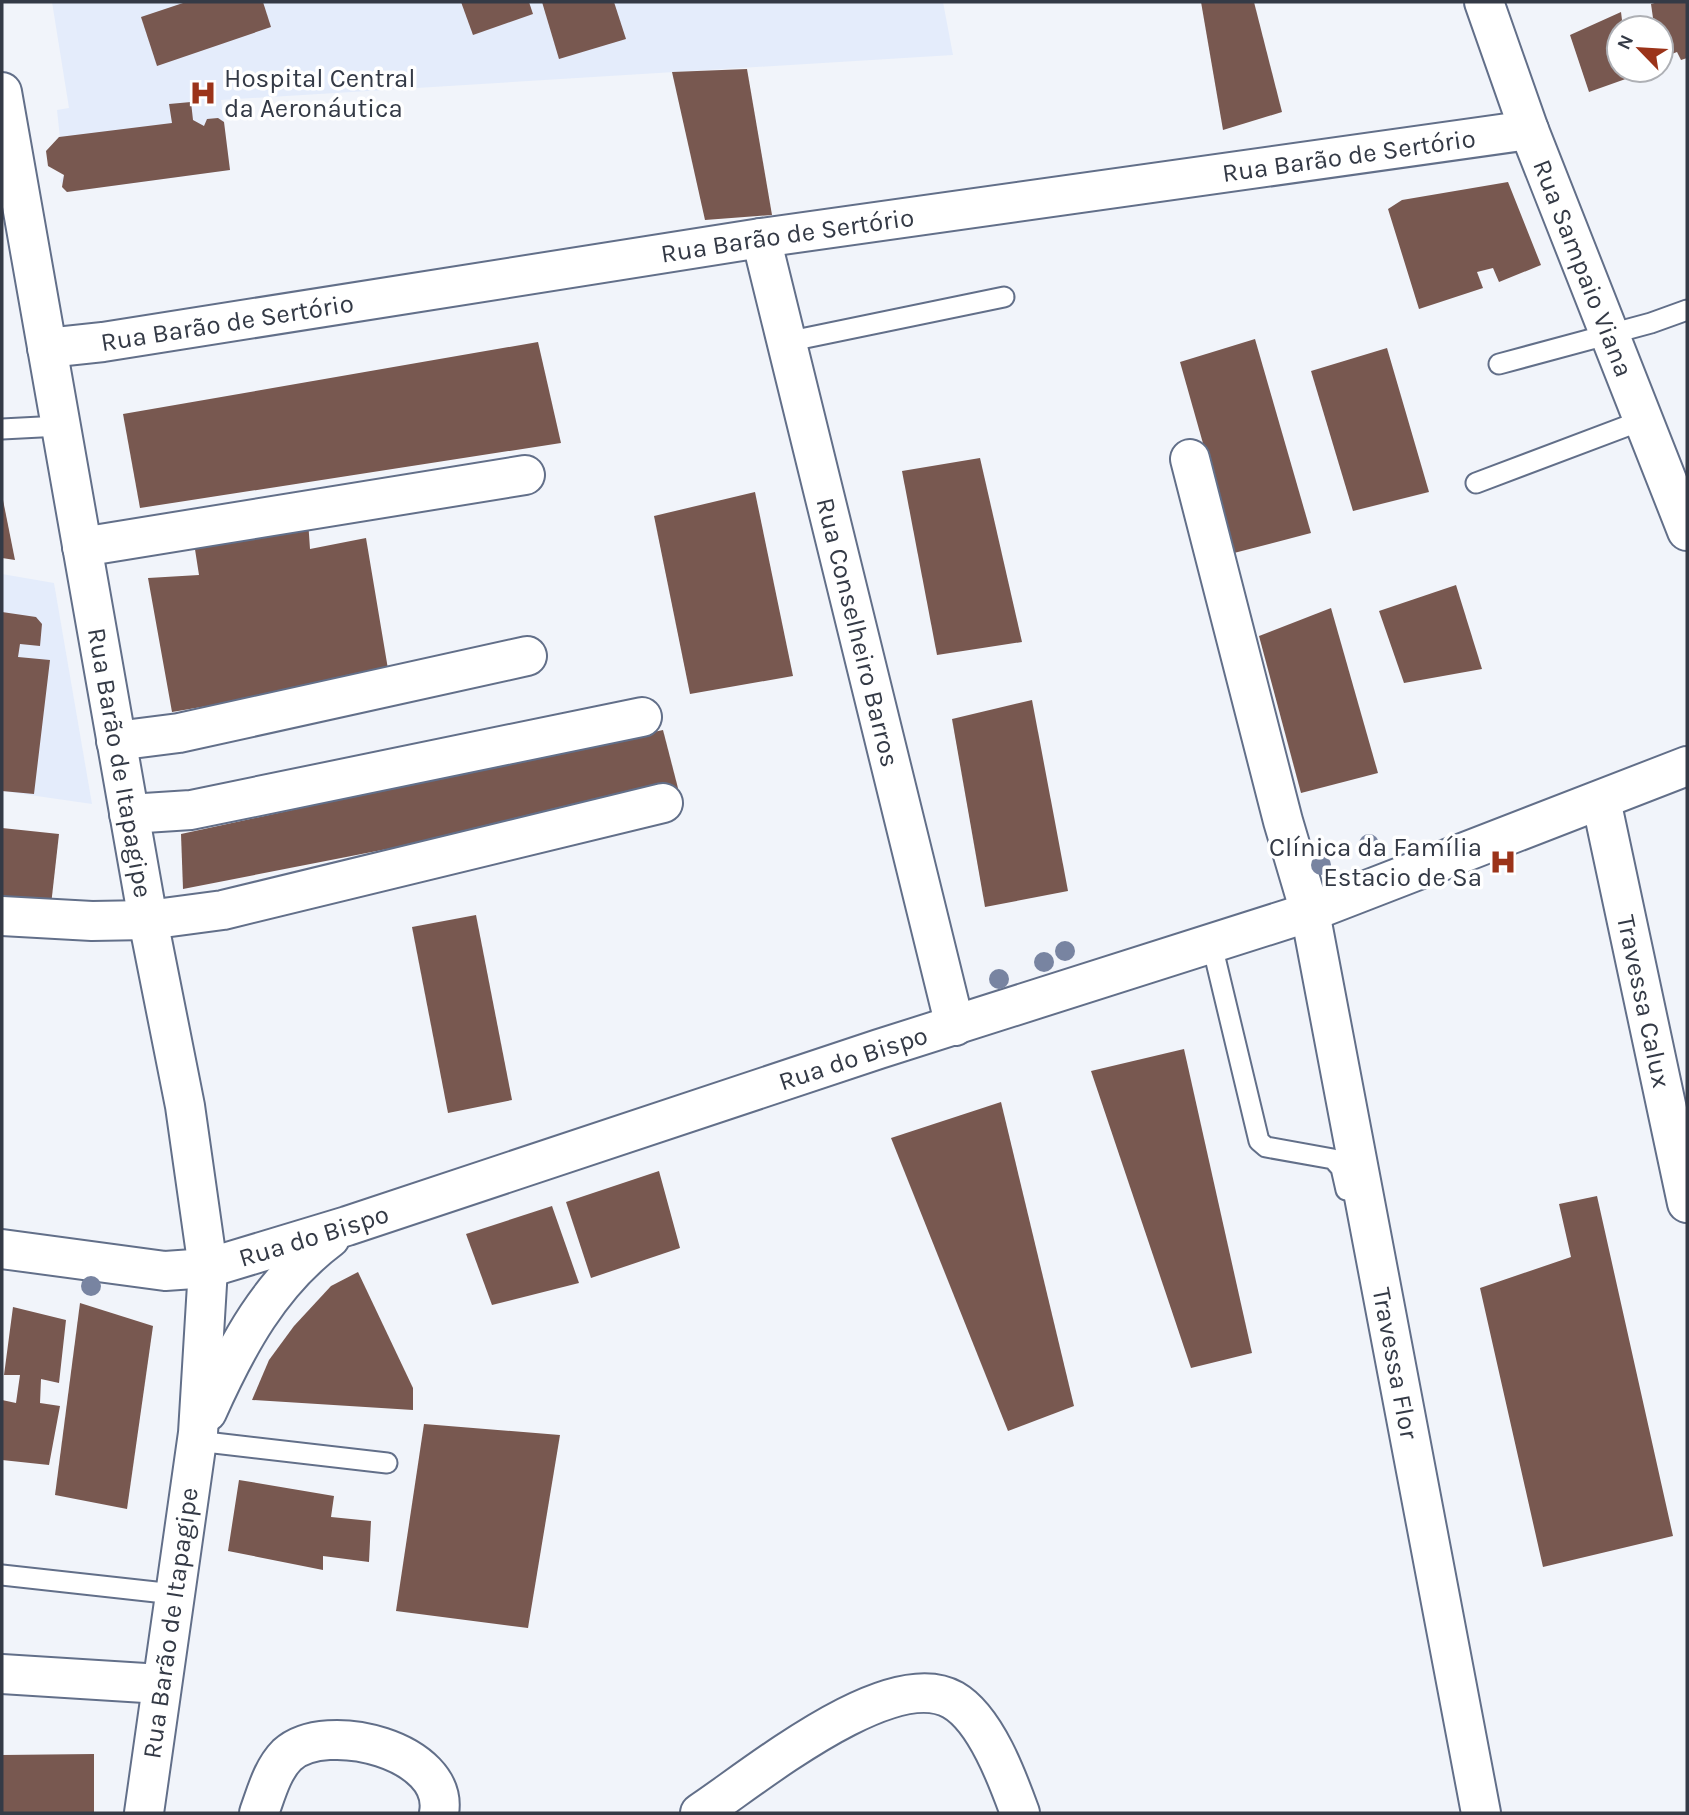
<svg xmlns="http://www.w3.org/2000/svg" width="1689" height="1815" viewBox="0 0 1689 1815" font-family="Karla,sans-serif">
	<rect width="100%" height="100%" fill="#f1f4fa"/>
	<g fill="#e4ecfb">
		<polygon points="52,2 943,2 953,55 221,100 230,170 67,192 60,181 64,175 57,110 69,108"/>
		<polygon points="2,574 54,583 92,804 2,791"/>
	</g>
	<g fill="#785850">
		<polygon points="186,2 263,2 271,27 157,66 141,17"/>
		<polygon points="461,2 529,2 533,14 473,35"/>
		<polygon points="542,2 614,2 626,39 559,59"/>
		<polygon points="1201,2 1254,2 1282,112 1223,130"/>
		<polygon points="1658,2 1687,2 1687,58 1681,60 1677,52 1661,58 1661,28 1645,28 1654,25 1651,4"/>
		<polygon points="1621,12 1623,28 1619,28 1619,70 1632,70 1634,76 1589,92 1570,35"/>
		<polygon points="747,69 772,215 705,220 672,72"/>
		<polygon points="191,102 193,120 204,126 207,119 218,118 224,122 230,170 67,192 62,187 64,175 48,166 46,151 59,137 172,123 169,104"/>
		<polygon points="1508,182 1541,265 1499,282 1493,268 1477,272 1483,288 1419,309 1388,209 1402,200"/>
		<polygon points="1255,339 1311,533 1234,553 1180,362"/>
		<polygon points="538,342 561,443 140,508 123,414"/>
		<polygon points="1387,348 1429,492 1353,511 1311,371"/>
		<polygon points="980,458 1022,642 937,655 902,471"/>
		<polygon points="755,492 793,676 690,694 654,516"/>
		<polygon points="2,500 3,500 15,560 2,558"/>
		<polygon points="308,520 310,549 366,538 389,675 172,712 148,578 199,575 194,543"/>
		<polygon points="1456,585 1482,669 1404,683 1379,611"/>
		<polygon points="1331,608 1378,773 1301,793 1259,636"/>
		<polygon points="2,612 36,617 42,624 40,646 20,644 18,657 50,660 34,794 2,791"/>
		<polygon points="1032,700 1068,891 985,907 952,719"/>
		<polygon points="663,730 679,792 183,889 181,834"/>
		<polygon points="2,828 59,834 50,914 2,907"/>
		<polygon points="476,915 512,1100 448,1113 412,927"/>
		<polygon points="1184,1049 1252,1353 1191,1368 1091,1071"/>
		<polygon points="1001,1102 1074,1406 1008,1431 891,1138"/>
		<polygon points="659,1171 680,1248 591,1278 566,1202"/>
		<polygon points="1597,1196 1673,1536 1543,1567 1480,1288 1571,1257 1559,1204"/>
		<polygon points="552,1206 579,1283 492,1305 466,1234"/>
		<polygon points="358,1272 413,1388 413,1410 252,1400 269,1360 294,1326 331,1286"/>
		<polygon points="80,1303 153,1326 127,1509 55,1495"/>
		<polygon points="13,1307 66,1320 59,1383 41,1379 40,1403 60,1406 49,1465 2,1460 2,1400 16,1403 20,1375 4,1375"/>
		<polygon points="424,1424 560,1435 528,1628 396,1611"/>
		<polygon points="239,1480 334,1496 331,1517 371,1521 369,1562 323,1556 323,1570 228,1551"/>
		<polygon points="94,1754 94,1813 2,1813 2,1755"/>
	</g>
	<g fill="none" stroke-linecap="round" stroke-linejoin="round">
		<g stroke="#626f89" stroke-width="23">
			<g id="service">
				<polyline points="786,342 1004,297"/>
				<polyline points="1499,364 1651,323 1687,310"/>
				<polyline points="2,429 60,426"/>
				<polyline points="1476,483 1643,420"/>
				<polyline points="1212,945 1259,1141 1266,1147 1333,1159 1341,1168 1346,1190"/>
				<polyline points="197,1441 387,1463"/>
				<polyline points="2,1575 174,1594"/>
			</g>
		</g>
		<g stroke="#626f89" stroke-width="42">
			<g id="minor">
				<path id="s1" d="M 1484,2 L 1529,130 L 1687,531"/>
				<path id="s2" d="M 761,238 L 955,1026"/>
				<path id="s3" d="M 47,348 L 103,342 L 761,238 L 1529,130"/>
				<path id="s4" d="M 1190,459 L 1283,821 L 1310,912 L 1481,1813"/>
				<polyline points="82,547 525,475"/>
				<polyline points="116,741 179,733 527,656"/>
				<path id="s5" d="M 1601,800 L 1687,1203"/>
				<polyline points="129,814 191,810 642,717"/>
				<polyline points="2,916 92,921 148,920 223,910 663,803"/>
				<polyline points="2,1674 161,1684"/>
				<path d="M 259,1813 C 266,1794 272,1770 287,1755 C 326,1719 450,1751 439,1813"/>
				<path d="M 700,1813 C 753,1778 890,1664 953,1700 C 986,1719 1008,1780 1020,1813"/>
			</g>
		</g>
		<g stroke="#626f89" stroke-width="42">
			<g id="tertiary">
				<path id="s6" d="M 2,92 L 148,920 L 185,1106 L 208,1268 L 198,1433 L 144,1813"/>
				<path id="s7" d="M 2,1249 L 165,1271 L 208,1268 L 347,1226 L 879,1049 L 1310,912 L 1687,766"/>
				<path d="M 207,1412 C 237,1345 270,1283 330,1238"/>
			</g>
		</g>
		<use href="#service" stroke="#fff" stroke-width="19"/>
		<use href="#minor" stroke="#fff" stroke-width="38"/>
		<use href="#tertiary" stroke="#fff" stroke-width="38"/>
	</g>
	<g fill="#7884a1">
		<circle cx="1369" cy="844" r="10"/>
		<circle cx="1321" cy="865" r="10"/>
		<circle cx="1065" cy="951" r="10"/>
		<circle cx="1044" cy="962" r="10"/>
		<circle cx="999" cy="979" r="10"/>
		<circle cx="91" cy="1286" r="10"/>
	</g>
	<defs>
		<g id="hospital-bare" transform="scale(2.1)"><path d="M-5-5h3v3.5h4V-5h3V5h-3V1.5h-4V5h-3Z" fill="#9b3319" stroke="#fff" stroke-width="2.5" paint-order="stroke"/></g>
	</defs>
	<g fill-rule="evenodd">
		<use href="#hospital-bare" x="203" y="93"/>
		<use href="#hospital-bare" x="1503" y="862"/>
	</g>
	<g text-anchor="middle" stroke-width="7" stroke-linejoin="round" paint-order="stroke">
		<g font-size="26" fill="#343a46" stroke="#fff" text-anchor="start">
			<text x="224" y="87">Hospital Central<tspan x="224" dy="30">da Aeronáutica</tspan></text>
			<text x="1482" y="856" text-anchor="end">Clínica da Família<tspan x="1482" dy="30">Estacio de Sa</tspan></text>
		</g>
		<g font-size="26" fill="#343a46" stroke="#fff">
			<text dy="9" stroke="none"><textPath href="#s3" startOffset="1316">Rua Barão de Sertório</textPath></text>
			<text dy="9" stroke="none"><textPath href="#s3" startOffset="749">Rua Barão de Sertório</textPath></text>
			<text dy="9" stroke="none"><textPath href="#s1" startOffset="284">Rua Sampaio Viana</textPath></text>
			<text dy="9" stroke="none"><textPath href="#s3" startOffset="182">Rua Barão de Sertório</textPath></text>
			<text dy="9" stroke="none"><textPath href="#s2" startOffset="406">Rua Conselheiro Barros</textPath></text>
			<text dy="9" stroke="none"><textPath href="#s6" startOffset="681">Rua Barão de Itapagipe</textPath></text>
			<text dy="9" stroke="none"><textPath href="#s5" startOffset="206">Travessa Calux</textPath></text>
			<text dy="9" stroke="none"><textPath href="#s7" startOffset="886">Rua do Bispo</textPath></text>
			<text dy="9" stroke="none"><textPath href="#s7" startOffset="318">Rua do Bispo</textPath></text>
			<text dy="9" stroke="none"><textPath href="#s4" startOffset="928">Travessa Flor</textPath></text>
			<text transform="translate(170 1623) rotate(-82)" y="9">Rua Barão de Itapagipe</text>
		</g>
	</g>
	<rect width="1689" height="1815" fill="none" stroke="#343a46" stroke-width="7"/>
	<g transform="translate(1640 49) rotate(295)"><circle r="33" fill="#ffffff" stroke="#aeb0b5" stroke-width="2"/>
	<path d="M0-5L12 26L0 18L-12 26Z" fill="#9b3319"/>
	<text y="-10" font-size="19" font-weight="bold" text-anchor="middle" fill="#343a46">N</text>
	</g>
</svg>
